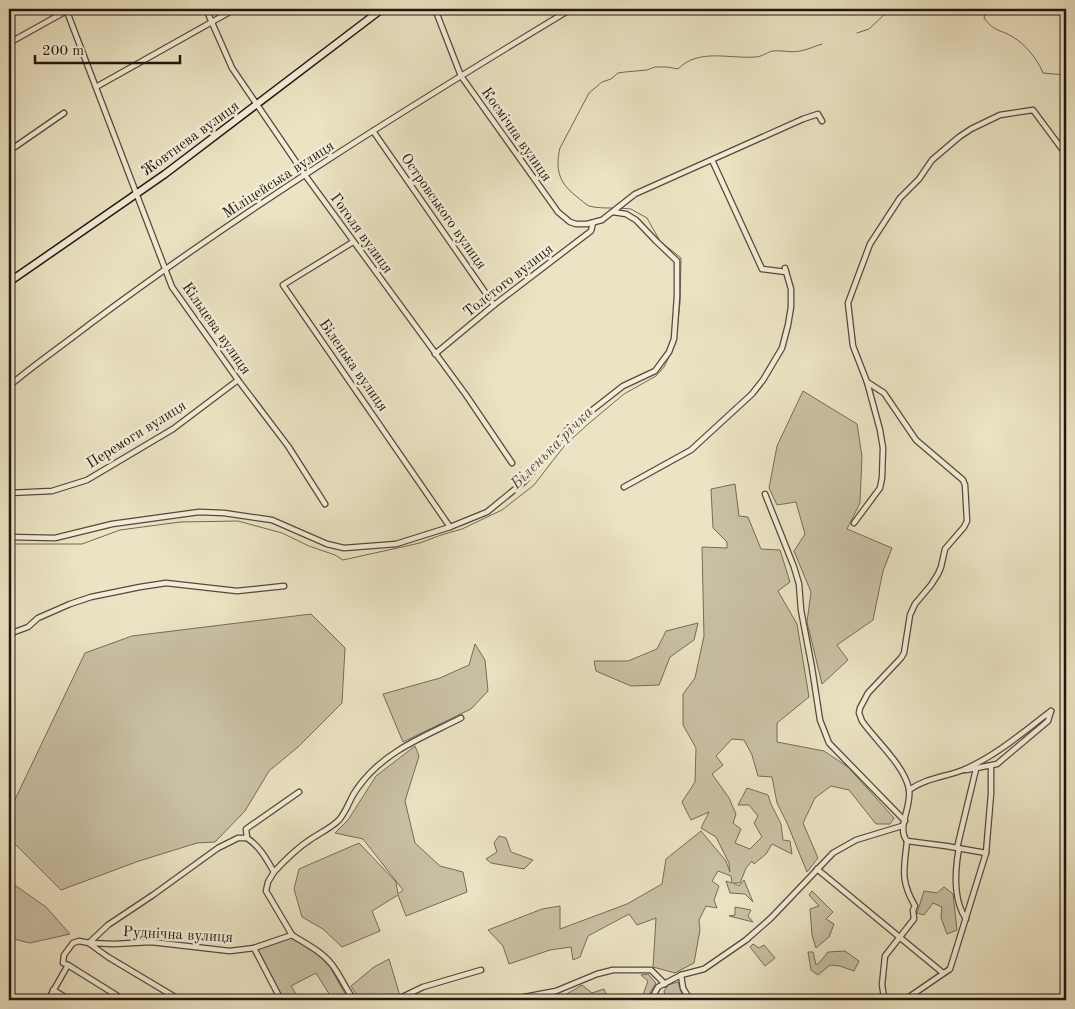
<svg xmlns="http://www.w3.org/2000/svg" width="1075" height="1009" viewBox="0 0 1075 1009" font-family="'Old Standard TT',serif">
	<rect width="100%" height="100%" fill="#ebe3c3"/>
	<filter id="stains"><feTurbulence type="fractalNoise" baseFrequency=".004" numOctaves="4"/><feColorMatrix values="0 0 0 0 .2 0 0 0 0 .09 0 0 0 0 .02 0 0 0 .5 -.17"/></filter>
	<radialGradient id="worn" r=".72"><stop offset=".6" stop-color="#630" stop-opacity="0"/><stop offset="1" stop-color="#630" stop-opacity=".3"/></radialGradient>
	<g fill="#c9c0a4" stroke="#756b58">
		<polygon points="803,391 857,424 862,456 860,503 847,529 892,548 883,571 873,620 837,645 848,660 822,684 807,622 811,592 794,551 805,534 796,502 777,505 769,488 777,446"/>
		<polygon points="735,484 739,516 748,517 761,549 780,550 790,582 778,591 797,624 809,697 777,723 777,742 824,751 848,767 894,818 890,824 876,824 849,790 831,786 815,798 803,823 818,858 807,872 787,823 777,803 772,777 758,776 752,755 744,740 732,739 716,756 723,765 712,774 729,798 736,814 733,823 741,829 735,843 750,849 762,837 754,823 758,816 749,805 738,805 747,788 768,795 771,804 781,824 783,840 790,841 792,854 772,844 766,854 754,864 752,861 746,868 740,883 733,883 739,886 744,880 753,902 745,894 730,893 726,881 732,883 731,876 718,871 712,881 719,886 714,900 717,908 706,906 699,920 700,930 694,963 675,973 653,967 656,918 637,925 629,914 588,936 580,957 573,960 571,947 550,950 509,964 503,946 488,930 542,909 560,906 560,929 627,904 662,884 666,859 701,831 726,861 730,872 729,863 716,837 701,828 709,812 691,820 682,802 695,782 696,748 683,725 683,694 695,678 704,636 702,547 727,548 727,542 713,528 711,489"/>
		<polygon points="311,614 345,648 342,703 298,747 269,771 245,811 215,842 197,843 139,861 61,890 9,838 9,812 85,653 132,636"/>
		<polygon points="698,623 694,640 670,657 659,685 631,686 596,671 594,661 628,661 657,649 666,631"/>
		<polygon points="475,644 485,660 488,691 471,709 403,742 383,694 440,678 469,665"/>
		<polygon points="415,746 419,756 405,801 415,843 440,866 463,872 467,892 406,916 398,895 372,911 380,931 342,947 323,929 302,917 294,889 299,869 359,843 396,882 398,894 403,890 363,839 335,833 348,820 376,776"/>
		<polygon points="499,836 506,838 511,852 533,860 524,869 491,863 486,859 497,852 494,843"/>
		<polygon points="9,881 46,907 70,934 30,943 9,938"/>
		<polygon points="944,887 953,894 957,930 947,934 941,918 942,907 933,903 924,915 917,913 924,891 937,893"/>
		<polygon points="812,891 833,912 826,919 834,924 829,937 816,948 812,935 810,909 819,906 809,895"/>
		<polygon points="735,907 751,910 748,916 753,922 729,916 735,915"/>
		<polygon points="291,937 320,956 330,967 345,994 336,1000 331,997 316,973 291,986 300,1000 284,1000 257,949"/>
		<polygon points="753,944 759,948 764,945 775,958 765,966 750,947"/>
		<polygon points="845,951 859,961 854,971 840,966 830,965 818,975 811,970 808,952 813,952 816,965 820,962 828,952"/>
		<polygon points="389,959 400,996 387,1000 360,1000 351,986 374,967"/>
		<polygon points="648,974 656,983 646,1000 641,1000 648,981 641,975"/>
		<polygon points="678,982 683,998 686,1000 666,1000 664,991 668,985"/>
		<polygon points="582,985 592,993 604,989 606,994 597,998 578,996 565,1000 552,1000 555,996 565,995"/>
	</g>
	<g fill="none" stroke-linecap="round" stroke-linejoin="round">
		<g stroke="#716755" stroke-width="1">
			<path d="M 986,9 L 984,18 C 994,32 1000,29 1013,37 C 1026,45 1038,60 1043,73 L 1066,75"/>
			<polyline points="857,33 869,29 888,11 894,9"/>
			<path d="M 613,208 C 605,208 596,208 589,206 C 585,204 580,199 576,196 C 559,183 555,169 560,148 L 589,93 L 602,82 L 611,79 L 618,73 L 625,72 L 647,70 L 655,67 L 667,67 L 678,69 C 698,48 730,59 755,57 C 762,57 767,52 773,51 C 782,50 791,53 800,51 C 807,50 815,46 822,44"/>
			<polyline points="619,208 631,209 647,218 660,241 681,258 680,303 677,330"/>
			<polyline points="9,544 82,544 120,530 180,522 238,521 282,533 309,546 335,555 343,560 420,543 441,535 462,529 502,510 534,485 565,445 587,425 624,394 656,376 664,367 671,353"/>
		</g>
		<g stroke="#54493a" stroke-width="7">
			<g id="street">
				<polyline points="66,9 172,287 238,380 288,446 325,504"/>
				<polyline points="206,9 232,68 305,175 466,395 512,463"/>
				<polyline points="435,9 461,76 558,212 570,222 576,224 587,224 602,220 635,194 803,119 818,114 822,121"/>
				<polyline points="9,43 70,9"/>
				<polyline points="96,87 235,9"/>
				<polyline points="373,131 494,305"/>
				<polyline points="9,151 64,113"/>
				<polyline points="712,160 762,269 786,272"/>
				<polyline points="353,242 283,285 450,527"/>
				<polyline points="435,354 494,305 591,231 593,223"/>
				<path d="M 9,386 C 35,364 63,345 90,324 C 244,209 407,108 571,9"/>
				<polyline points="624,487 691,450 752,394 763,380 782,348 788,325 791,307 791,289 785,268"/>
				<polyline points="9,493 52,491 87,480 173,429 238,380"/>
				<polyline points="765,494 794,567 799,584 801,610 812,668 820,720 829,743 905,821"/>
				<polyline points="854,523 880,488 882,478 883,448 880,430 867,382"/>
				<polyline points="9,537 55,538 112,524 199,512 224,513 272,520 327,544 344,548 396,544 450,527 487,512 525,481 568,429 623,386 655,371 669,352 674,339 677,296 677,261 656,241 636,220 626,214 613,212"/>
				<polyline points="9,634 28,627 38,618 70,604 91,597 140,587 166,583 237,591 284,586"/>
				<polyline points="966,770 997,764 1048,721 1051,711"/>
				<path d="M 909,790 C 926,778 945,777 963,770 C 996,756 1023,732 1051,711"/>
				<polyline points="907,841 946,846 986,853"/>
				<polyline points="957,848 976,769"/>
				<path d="M 959,848 C 955,870 953,900 966,919"/>
				<polyline points="817,869 943,973"/>
				<path d="M 274,872 C 285,860 297,848 311,839 C 320,833 331,828 339,820 C 345,813 348,805 352,797 C 355,791 359,786 363,781 C 389,749 426,736 461,718"/>
				<path d="M 292,935 C 306,944 323,952 333,966 C 341,977 346,989 354,1000"/>
				<polyline points="89,943 108,925 153,895 218,848 238,838 247,838 246,829 299,792"/>
				<polyline points="90,944 108,957 180,1000"/>
				<polyline points="254,948 281,1000"/>
				<polyline points="68,965 124,1000"/>
				<polyline points="681,975 683,988 690,1000"/>
				<polyline points="53,990 70,1000"/>
				<path d="M 884,997 L 882,985 L 885,956 L 914,919 L 913,910 L 915,906 C 900,880 904,870 907,841 C 896,827 912,808 909,789 C 904,765 876,741 862,721 L 859,713 L 860,708 L 868,693 L 901,658 L 904,653 L 910,615 L 915,604 L 931,585 L 938,574 L 941,567 L 945,549 L 964,527 L 967,521 L 965,485 L 963,480 L 916,440 L 884,393 L 867,382 L 853,346 L 848,303 L 870,244 L 900,198 L 919,179 L 932,160 L 959,137 L 971,129 L 1000,115 L 1033,110 L 1062,149"/>
				<polyline points="906,999 950,969 986,853 991,794 991,766"/>
				<path d="M 48,1000 L 68,965 L 63,963 L 64,955 L 73,943 L 79,941 L 89,943 L 114,944 L 151,942 L 230,951 L 254,948 L 292,935 L 266,891 L 268,882 L 274,872 C 266,858 260,847 247,838"/>
				<polyline points="396,1000 423,987 481,970"/>
				<polyline points="508,1000 556,991 597,974 613,970 651,970 665,984"/>
				<polyline points="651,1000 658,987 681,975 704,969 746,940 771,918 833,853 856,840 902,826"/>
				<polyline points="881,1000 884,997 907,1000"/>
			</g>
		</g>
		<g stroke="#21160d" stroke-width="9">
			<polyline id="secondary" points="9,282 165,174 382,9"/>
		</g>
		<use href="#street" stroke="#f2edd8" stroke-width="4.5"/>
		<use href="#secondary" stroke="#f2edd8" stroke-width="6"/>
	</g>
	<g text-anchor="middle" stroke-width="5" stroke-linejoin="round" paint-order="stroke">
		<g font-size="15" fill="#21160d" stroke="#f2edd8">
			<text transform="translate(517 134) rotate(55)" y="5">Космічна вулиця</text>
			<text transform="translate(190 138) rotate(-36)" y="5">Жовтнева вулиця</text>
			<text transform="translate(278 179) rotate(-33)" y="5">Міліцейська вулиця</text>
			<text transform="translate(444 211) rotate(55)" y="5">Островського вулиця</text>
			<text transform="translate(362 233) rotate(54)" y="5">Гоголя вулиця</text>
			<text transform="translate(508 280) rotate(-38)" y="5">Толстого вулиця</text>
			<text transform="translate(217 328) rotate(55)" y="5">Кільцева вулиця</text>
			<text transform="translate(354 365) rotate(55)" y="5">Біленька вулиця</text>
			<text transform="translate(136 434) rotate(-32)" y="5">Перемоги вулиця</text>
			<text transform="translate(178 934) rotate(3)" y="5">Руднічна вулиця</text>
		</g>
		<g font-size="16" font-style="italic" fill="#564c3d" stroke="#f2edd8">
			<text transform="translate(551 447) rotate(-45)" y="6">Біленька річка</text>
		</g>
	</g>
	<rect width="1075" height="1009" fill="none" stroke="#ebe3c3" stroke-width="30"/>
	<rect x="10" y="10" width="1055" height="989" fill="none" stroke="#21160d" stroke-width="2.5"/>
	<rect x="15" y="15" width="1045" height="979" fill="none" stroke="#21160d"/>
	<path d="M35 55v8h145v-8" fill="none" stroke="#21160d" stroke-width="2.5"/>
	<text x="42" y="55" font-size="15" fill="#21160d" stroke="#f2edd8" stroke-width="4" paint-order="stroke">200 m</text>
	<rect width="100%" height="100%" filter="url(#stains)"/>
	<rect width="100%" height="100%" fill="url(#worn)"/>
</svg>
